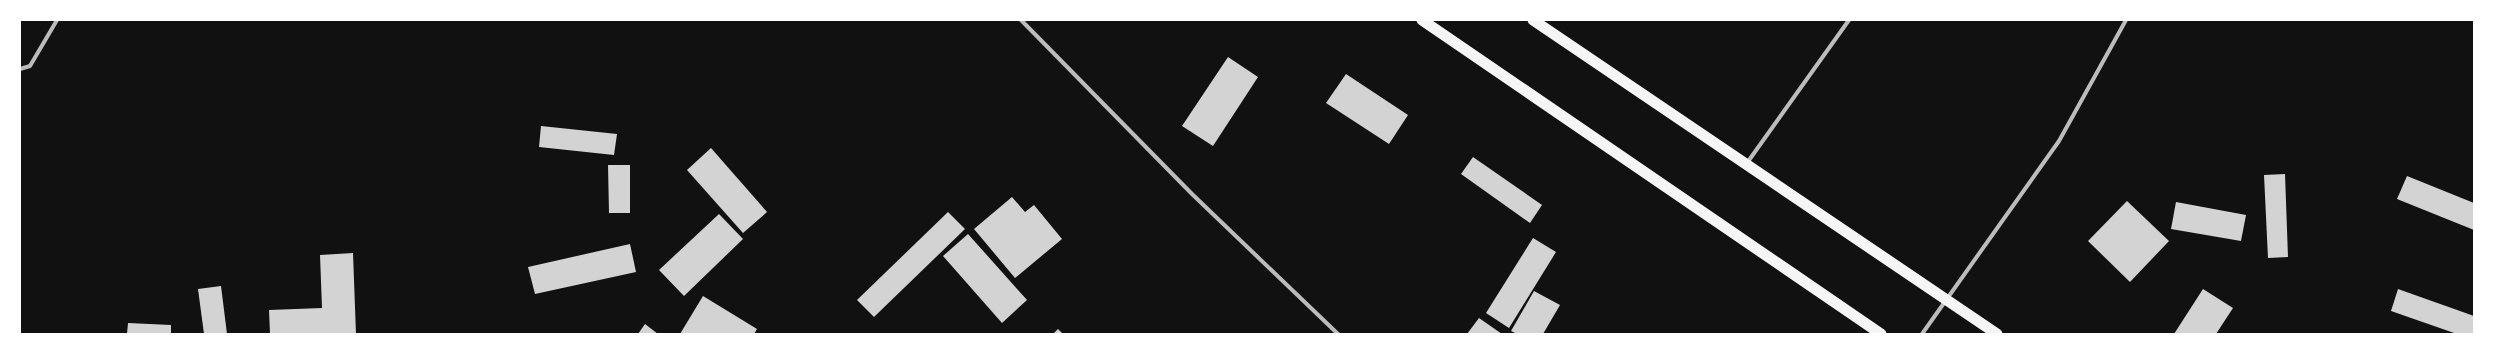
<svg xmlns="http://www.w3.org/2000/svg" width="2494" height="354" viewBox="0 0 2494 354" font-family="'Playfair Display',serif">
	<rect width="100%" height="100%" fill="#111"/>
	<g fill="#d3d3d3">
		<polygon points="1228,57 1258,77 1213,146 1182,126"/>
		<polygon points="1346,74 1408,115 1389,144 1326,103"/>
		<polygon points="541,126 617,134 614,155 539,147"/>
		<polygon points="711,148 767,212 743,233 687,170"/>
		<polygon points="1473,157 1542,205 1530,223 1461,174"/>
		<polygon points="608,165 630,165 630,213 609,213"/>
		<polygon points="2285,174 2288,257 2268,258 2264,175"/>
		<polygon points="2407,176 2474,203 2474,230 2397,199"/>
		<polygon points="1012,197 1025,212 1034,205 1062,239 1015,278 974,229"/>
		<polygon points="2127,201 2169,241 2130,282 2088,241"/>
		<polygon points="2176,202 2246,215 2241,241 2171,229"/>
		<polygon points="948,212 965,229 874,317 857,300"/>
		<polygon points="719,214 743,239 684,296 659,270"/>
		<polygon points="968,234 1027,300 1002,323 943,256"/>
		<polygon points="1533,238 1556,252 1509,328 1486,313"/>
		<polygon points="630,244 636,272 535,294 528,267"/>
		<polygon points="353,253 356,334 270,334 269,310 322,308 320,255"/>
		<polygon points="221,286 227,334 204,334 198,289"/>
		<polygon points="2203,289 2233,308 2216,334 2174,334"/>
		<polygon points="2398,289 2474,316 2474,334 2457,334 2391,311"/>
		<polygon points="1534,291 1560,305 1543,334 1517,334 1511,331"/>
		<polygon points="703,296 757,329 754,334 680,334"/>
		<polygon points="1479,318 1502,334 1467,334"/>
		<polygon points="128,323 171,325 171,334 127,334"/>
		<polygon points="645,324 658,334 638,334"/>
		<polygon points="1058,329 1063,334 1053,334"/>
	</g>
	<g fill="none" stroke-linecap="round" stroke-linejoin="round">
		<g stroke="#bcbcbc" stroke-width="4">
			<polyline points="1021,20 1192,194 1338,334"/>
			<polyline points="20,69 30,66 57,20"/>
			<polyline points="1747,163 1849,20"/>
			<polyline points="1922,334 2059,141 2126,20"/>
		</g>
		<g stroke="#f5f5f5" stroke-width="11">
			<polyline points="1422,20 1881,334"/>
			<polyline points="1533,20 1997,334"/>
		</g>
	</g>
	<rect width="2494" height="354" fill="none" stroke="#ffffff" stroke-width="42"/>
</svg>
